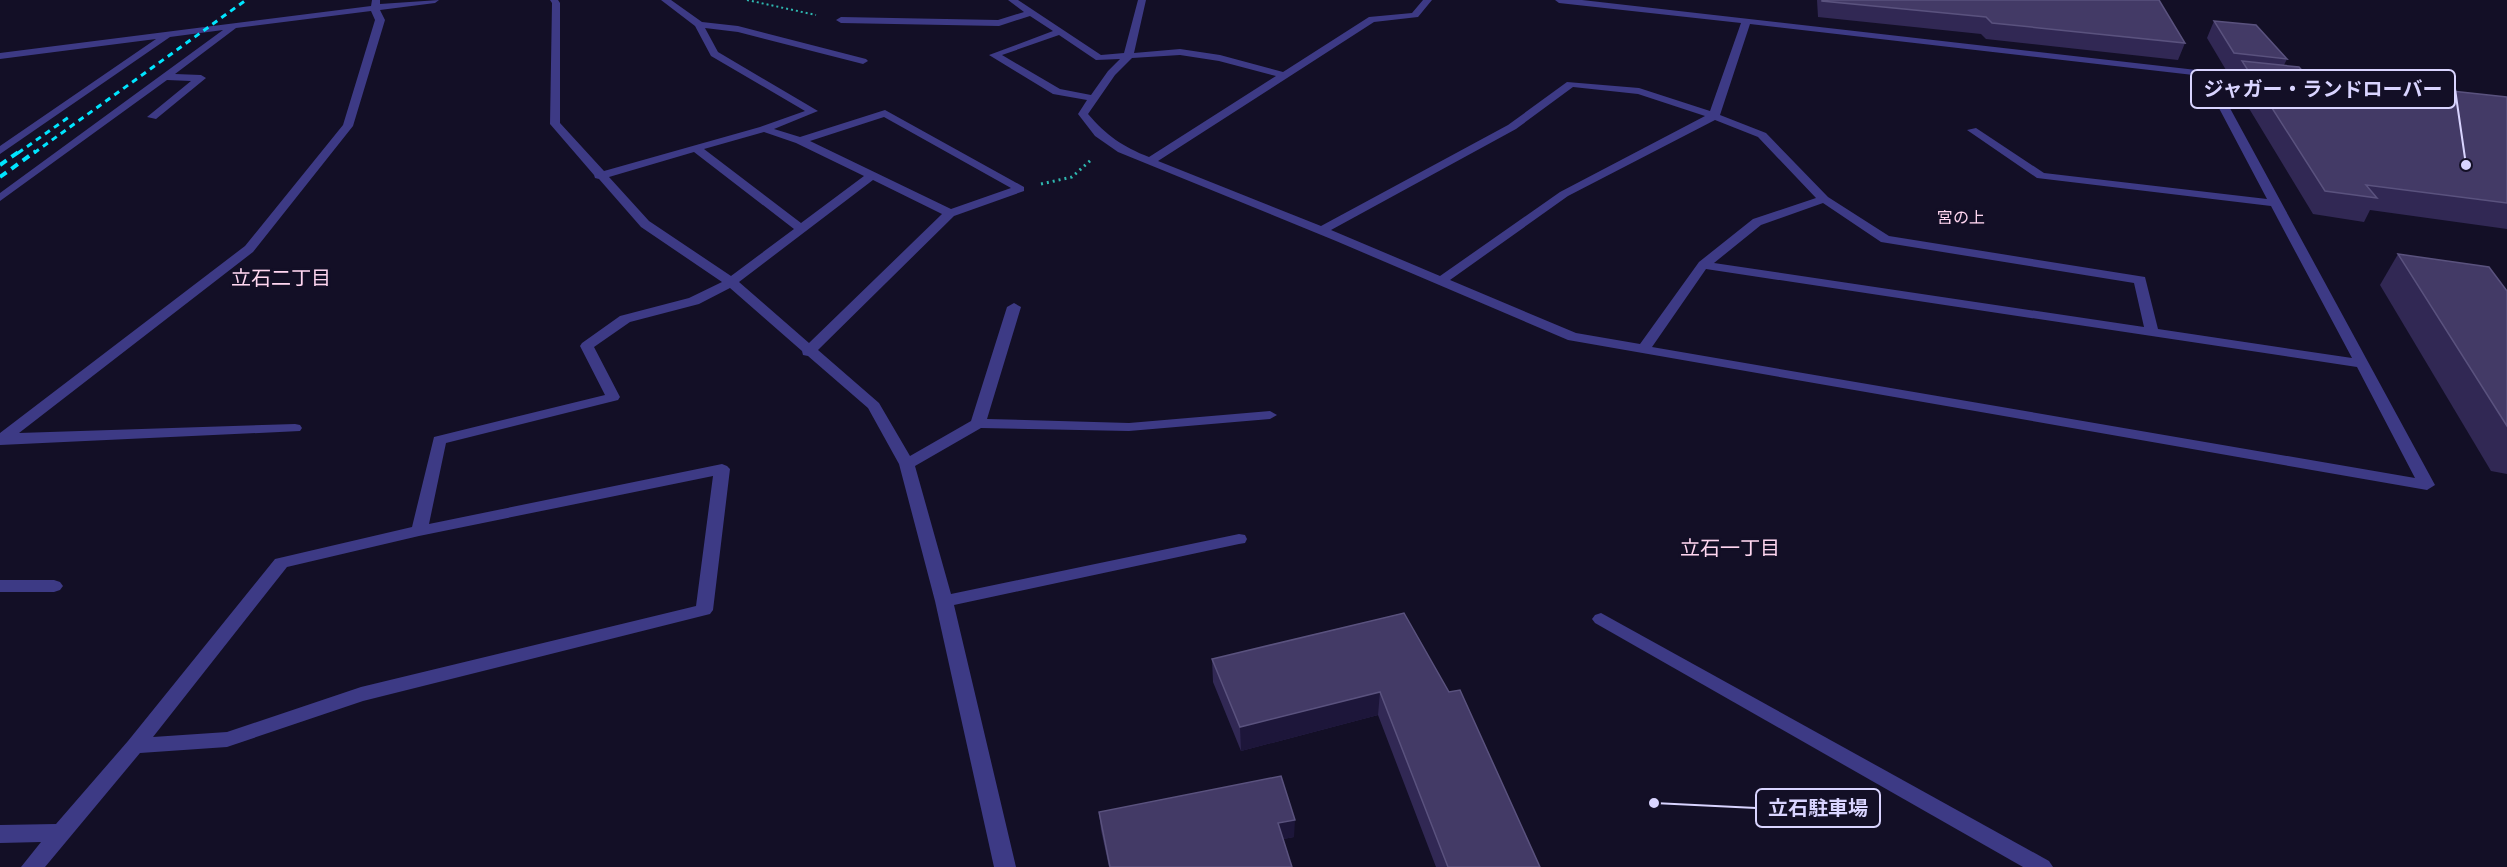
<svg xmlns="http://www.w3.org/2000/svg" width="2507" height="867" viewBox="0 0 2507 867" font-family="Jost,'Noto Sans JP',sans-serif">
	<rect width="100%" height="100%" fill="#130f26"/>
	<g fill="none" stroke-linecap="round" stroke-linejoin="round">
		<polyline stroke="#2fb8b0" stroke-width="2" stroke-dasharray="2 3" stroke-linecap="butt" points="747,0 816,15"/>
		<polyline stroke="#2fb8b0" stroke-width="3" stroke-dasharray="2 4" stroke-linecap="butt" points="1041,184 1072,177 1092,159"/>
		<g fill="#3d3a85" fill-rule="evenodd">
			<polygon points="372,0 380,0 380,4 439,0 435,3 380,10 385,20 353,126 253,252 19,433 295,424 300,425 302,428 300,431 0,445 0,433 245,246 343,125 375,20 371,11 236,28 175,74 201,75 206,78 156,119 147,117 191,81 167,80 0,201 0,193 223,30 170,37 0,154 0,146 156,39 0,59 0,53 371,6"/>
			<path d="M 550,0 L 558,0 L 560,3 L 560,123 L 604,171 L 760,127 L 805,111 L 711,56 L 695,26 L 661,0 L 671,0 L 702,22 L 738,26 L 866,59 L 868,61 L 863,64 L 738,32 L 705,28 L 718,52 L 818,111 L 774,129 L 800,137 L 885,110 L 1024,187 L 1024,191 L 954,216 L 818,350 L 879,403 L 910,456 L 971,421 L 1007,307 L 1014,303 L 1021,307 L 987,419 L 1129,423 L 1270,411 L 1277,415 L 1270,419 L 1129,431 L 981,428 L 915,466 L 951,594 L 1239,534 L 1245,535 L 1247,539 L 1245,543 L 1239,544 L 954,605 L 1016,867 L 994,867 L 935,601 L 899,464 L 868,408 L 808,356 L 803,355 L 802,351 L 730,288 L 699,304 L 630,322 L 594,347 L 620,397 L 618,400 L 446,443 L 429,524 L 722,464 L 727,466 L 730,469 L 713,610 L 710,614 L 363,701 L 227,747 L 140,753 L 45,867 L 21,867 L 41,842 L 0,843 L 0,825 L 56,824 L 128,741 L 275,559 L 412,527 L 434,437 L 605,395 L 580,346 L 582,343 L 620,316 L 689,298 L 722,282 L 641,227 L 599,179 L 595,178 L 594,175 L 550,124 L 552,3 ZM 884,117 L 1011,188 L 951,209 L 810,141 ZM 764,132 L 796,143 L 864,176 L 801,223 L 704,149 ZM 694,152 L 794,229 L 731,276 L 649,221 L 609,177 ZM 873,180 L 942,214 L 809,343 L 739,282 ZM 713,476 L 696,606 L 361,687 L 227,732 L 153,737 L 287,567 L 419,536 Z"/>
			<path d="M 1008,0 L 1018,0 L 1101,55 L 1124,53 L 1138,0 L 1146,0 L 1134,53 L 1180,49 L 1220,55 L 1283,72 L 1369,17 L 1412,13 L 1423,0 L 1432,0 L 1418,17 L 1374,22 L 1158,161 L 1321,226 L 1508,125 L 1567,82 L 1639,88 L 1710,111 L 1741,23 L 1559,3 L 1555,0 L 1582,0 L 2258,77 L 2258,81 L 2254,82 L 2213,77 L 2435,485 L 2427,490 L 1568,340 L 1336,241 L 1118,152 L 1095,136 L 1078,114 L 1087,100 L 1053,94 L 989,55 L 1053,31 L 1030,16 L 999,26 L 841,23 L 836,20 L 841,17 L 998,20 L 1024,12 ZM 1750,24 L 2202,76 L 2267,199 L 2044,173 L 1976,128 L 1967,130 L 2037,178 L 2271,206 L 2352,358 L 2158,329 L 2145,277 L 1889,236 L 1828,197 L 1766,133 L 1720,115 ZM 1059,35 L 1096,60 L 1120,59 L 1108,71 L 1091,95 L 1060,89 L 1002,55 ZM 1180,55 L 1219,61 L 1276,76 L 1149,157 C 1123,147 1106,135 1088,114 L 1115,75 L 1132,58 ZM 1573,87 L 1638,94 L 1705,116 L 1560,192 L 1440,276 L 1331,230 L 1516,129 ZM 1715,120 L 1758,137 L 1816,198 L 1753,219 L 1699,262 L 1640,344 L 1576,333 L 1450,280 L 1568,196 ZM 1823,203 L 1881,242 L 2134,283 L 2144,327 L 1714,263 L 1761,225 ZM 1706,269 L 2357,367 L 2415,478 L 1652,347 Z"/>
			<polygon points="0,580 54,580 60,582 63,586 60,590 54,592 0,592"/>
			<polygon points="1601,613 2049,861 2053,867 2023,867 1595,623 1592,619 1595,615"/>
		</g>
		<g stroke="#00e5ff" stroke-width="3" stroke-dasharray="6 5" stroke-linecap="butt">
			<polyline points="18,153 69,117"/>
			<polyline points="34,153 246,0"/>
		</g>
		<g stroke="#00e5ff" stroke-width="4" stroke-dasharray="8 6" stroke-linecap="butt">
			<polyline points="0,165 20,151"/>
			<polyline points="0,177 36,151"/>
		</g>
	</g>
	<g fill="#312854">
		<polygon points="1817,0 2159,0 2185,43 2178,60 1986,39 1981,34 1818,17"/>
		<polygon points="2214,21 2287,59 2284,65 2314,84 2401,93 2405,86 2507,97 2507,229 2370,210 2364,222 2313,214 2233,82 2238,72 2226,70 2207,38"/>
		<polygon points="2398,254 2507,291 2507,474 2491,471 2380,285"/>
		<polygon points="1404,613 1540,867 1436,867 1378,715 1241,751 1213,682 1212,659"/>
		<polygon points="1099,812 1294,837 1283,839 1292,867 1109,867 1101,830"/>
	</g>
	<g fill="#1d163a">
		<polygon points="1380,692 1378,715 1241,751 1240,727"/>
		<polygon points="1295,820 1294,837 1278,840 1278,823"/>
	</g>
	<g fill="#433a66" stroke="#5a527e" stroke-width="1.5">
		<polygon points="1822,0 2159,0 2185,43 1992,23 1986,17 1822,1"/>
		<polygon points="2214,21 2256,25 2287,59 2234,53"/>
		<polygon points="2242,61 2299,67 2314,84 2411,94 2405,86 2507,97 2507,203 2366,185 2377,198 2325,191"/>
		<polygon points="2398,254 2489,267 2507,291 2507,426"/>
		<polygon points="1404,613 1449,692 1460,690 1540,867 1448,867 1380,692 1240,727 1212,659"/>
		<polygon points="1281,776 1295,820 1278,823 1292,867 1110,867 1099,812"/>
	</g>
	<g text-anchor="middle" stroke-width="5" stroke-linejoin="round" paint-order="stroke">
		<g font-size="16" fill="#ffd6f0" stroke="#130f26">
			<text x="1961" y="223">宮の上</text>
		</g>
		<g font-size="20" fill="#ffd6f0" stroke="#130f26">
			<text x="281" y="285">立石二丁目</text>
			<text x="1730" y="555">立石一丁目</text>
		</g>
	</g>
	<path fill="none" stroke="#d9d4ff" stroke-width="2" d="M2466 165L2455 89M1654 803L1756 808"/>
	<g fill="#d9d4ff" stroke="#130f26" stroke-width="2">
		<circle cx="2466" cy="165" r="6"/>
		<circle cx="1654" cy="803" r="6"/>
	</g>
	<g fill="#130f26" stroke="#d9d4ff" stroke-width="2">
		<rect x="2191" y="70" width="264" height="38" rx="6"/>
		<rect x="1756" y="789" width="124" height="38" rx="6"/>
	</g>
	<g font-size="20" text-anchor="middle" font-weight="bold" fill="#d9d4ff">
		<text x="2323" y="96">ジャガー・ランドローバー</text>
		<text x="1818" y="815">立石駐車場</text>
	</g>
</svg>
